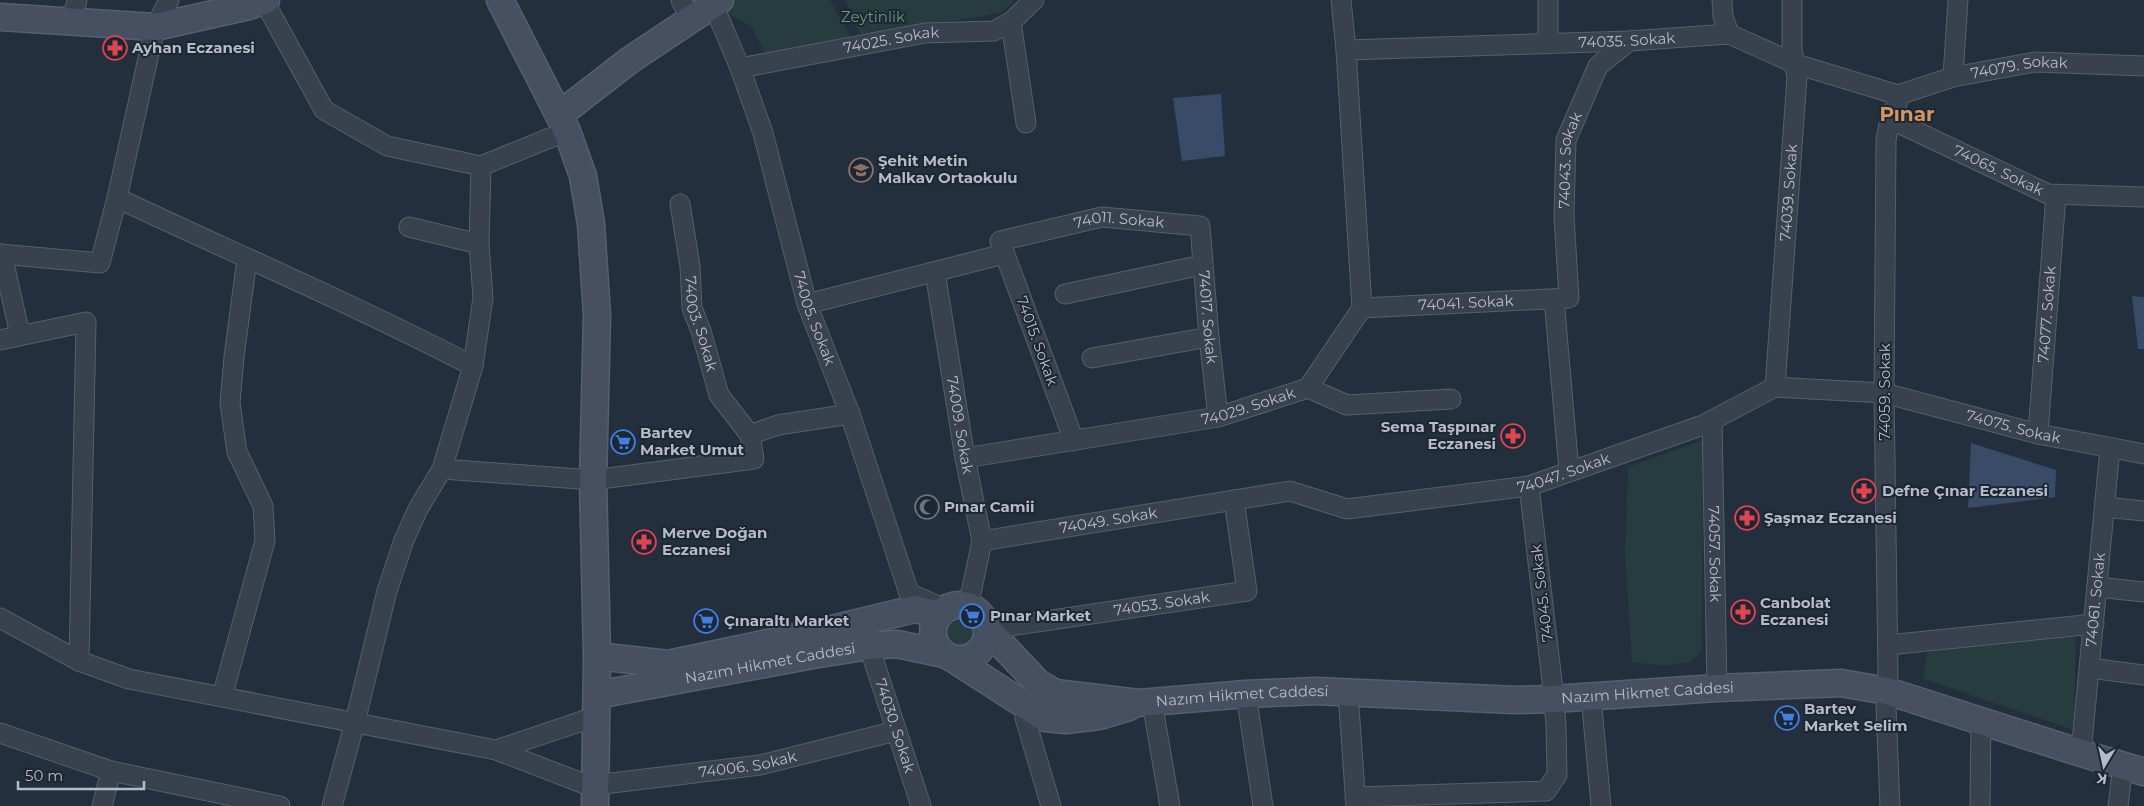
<svg xmlns="http://www.w3.org/2000/svg" width="2144" height="806" viewBox="0 0 2144 806" font-family="Montserrat,sans-serif">
	<rect width="100%" height="100%" fill="#242f3e"/>
	<g fill="#263c3f">
		<polygon points="735,0 830,0 852,39 767,58 752,27 722,10"/>
		<polygon points="845,0 1015,0 1000,13 861,36"/>
		<polygon points="1703,440 1702,651 1689,662 1664,666 1632,662 1625,557 1628,467"/>
		<circle cx="960" cy="632" r="13"/>
		<polygon points="2076,625 2074,730 1923,679 1929,640"/>
	</g>
	<g fill="#394c67">
		<polygon points="1221,94 1225,156 1182,161 1173,98"/>
		<polygon points="2132,296 2144,297 2144,349 2138,349"/>
		<polygon points="1971,443 2056,470 2055,497 1968,508"/>
	</g>
	<g fill="none" stroke-linecap="round" stroke-linejoin="round">
		<g stroke="#565f6c" stroke-width="21">
			<g id="minor">
				<polyline points="681,0 691,20"/>
				<polyline points="1722,0 1723,16 1729,34"/>
				<polyline points="264,1 324,110 387,146 481,166"/>
				<path id="s1" d="M 713,4 L 740,68 L 763,133 L 807,304 L 850,414 L 909,593 L 940,607"/>
				<polyline points="72,22 77,0"/>
				<polyline points="1011,22 1026,123"/>
				<polyline points="1548,44 1548,0"/>
				<path id="s2" d="M 1346,50 L 1629,41 L 1729,34 L 1796,64 L 1898,95"/>
				<path id="s3" d="M 740,68 L 925,33 L 994,31 L 1011,22 L 1034,0"/>
				<polyline points="1953,77 1958,0"/>
				<path id="s4" d="M 1898,95 L 1953,77 L 2035,62 L 2144,66"/>
				<path id="s5" d="M 1890,119 L 2048,194 L 2144,197"/>
				<path d="M 117,198 C 236,254 357,306 473,366"/>
				<path id="s6" d="M 680,204 L 690,266 L 692,308 L 701,331 L 719,395 L 750,435"/>
				<polyline points="409,227 479,244"/>
				<polyline points="0,254 100,263 117,198 155,27 169,0"/>
				<polyline points="2,254 20,335"/>
				<path id="s7" d="M 935,272 L 965,458 L 982,541 L 968,607"/>
				<polyline points="1065,294 1202,265"/>
				<polyline points="1554,299 1569,471"/>
				<polyline points="807,304 1004,254"/>
				<path id="s8" d="M 1362,308 L 1569,298 L 1564,216 L 1566,140 L 1598,66 L 1629,41"/>
				<polyline points="0,340 86,322 79,661"/>
				<polyline points="1092,358 1209,337"/>
				<path id="s9" d="M 1775,387 L 1797,77 L 1792,50 L 1792,0"/>
				<polyline points="1308,388 1347,405 1451,399"/>
				<path id="s10" d="M 1712,420 L 1717,688"/>
				<path id="s11" d="M 2038,434 L 2056,195"/>
				<path id="s12" d="M 1074,441 L 1000,241 L 1102,217 L 1200,226 L 1209,337 L 1218,417"/>
				<path id="s13" d="M 965,458 L 1218,417 L 1308,388 L 1362,308 L 1346,50 L 1341,0"/>
				<polyline points="442,469 593,480 754,459 750,435 778,425 850,414"/>
				<polyline points="2105,507 2144,511"/>
				<path id="s14" d="M 982,541 L 1290,491 L 1347,509 L 1529,486 L 1703,425 L 1775,387 L 1884,393 L 2038,434 L 2144,454"/>
				<polyline points="2098,587 2144,592"/>
				<polyline points="0,618 79,661 129,679 496,750 595,788"/>
				<path id="s15" d="M 984,620 L 1011,626 L 1247,591 L 1234,500"/>
				<polyline points="1888,645 2094,624"/>
				<path id="s16" d="M 869,646 L 921,806"/>
				<polyline points="2090,668 2144,675"/>
				<polyline points="1348,693 1356,806"/>
				<polyline points="1246,694 1263,806"/>
				<polyline points="1591,696 1601,806"/>
				<polyline points="222,697 265,541 263,506 237,452 230,403 234,357 247,259"/>
				<polyline points="1152,702 1170,806"/>
				<polyline points="1030,709 1025,718 1051,806"/>
				<polyline points="0,733 111,771 280,806"/>
				<polyline points="496,750 597,716"/>
				<path id="s17" d="M 2081,753 L 2110,448"/>
				<path id="s18" d="M 595,785 L 760,765 L 896,731"/>
				<polyline points="1355,797 1546,791 1557,775 1556,725 1552,681 1529,486"/>
				<polyline points="102,806 111,771"/>
				<polyline points="332,806 355,722 387,591 404,540 418,509 442,469 473,366 483,298 479,244 481,166 567,131"/>
				<polyline points="1890,806 1886,708 1888,673 1884,393 1886,140 1890,119 1897,104 1898,95"/>
				<polyline points="1980,806 1981,720"/>
				<polyline points="2118,806 2123,766"/>
			</g>
		</g>
		<g stroke="#565f6c" stroke-width="29">
			<g id="secondary">
				<polyline points="500,0 567,131 583,176 591,224 597,315 593,480 597,656 595,806"/>
				<polyline points="0,17 155,27 249,6 266,0"/>
				<polyline points="559,115 630,60 720,0"/>
				<circle cx="960" cy="632" r="27"/>
				<path id="s19" d="M 987,629 L 1038,683 L 1055,693 L 1088,697 L 1139,703 L 1246,694 L 1316,691 L 1515,700 L 1553,699 L 1717,688 L 1841,683 L 1887,691 L 2081,753 L 2144,772"/>
				<polyline points="597,656 668,664 806,635 915,609 939,615"/>
				<polyline points="952,658 1045,718 1066,720 1099,716 1129,707"/>
				<path id="s20" d="M 597,695 L 813,655 L 869,646 L 897,644 L 944,654"/>
			</g>
		</g>
		<use href="#minor" stroke="#38414e" stroke-width="19"/>
		<use href="#secondary" stroke="#465061" stroke-width="26"/>
	</g>
	<defs>
		<g id="pharmacy-ring" transform="scale(1.25)"><circle r="9.5" fill="#1d2633" stroke="#e0444e" stroke-width="1.5"/><path d="M-2-6h4v4h4v4h-4v4h-4v-4h-4v-4h4Z" fill="#e0444e"/></g>
		<g id="school-ring" transform="scale(1.25)"><circle r="9.5" fill="#1d2633" stroke="#8d6e63" stroke-width="1.5"/><path d="M0-5L7-2L0 1L-7-2ZM-4 1L0 2.5L4 1V4Q0 6-4 4Z" fill="#8d6e63"/></g>
		<g id="supermarket-ring" transform="scale(1.25)"><circle r="9.5" fill="#1d2633" stroke="#3f7fe0" stroke-width="1.5"/><path d="M-6-5.5h2.5l.6 2H6L4.5 2H-2.5L-4.4-4H-6ZM-1.5 3.2a1.3 1.3 0 1 0 .1 0ZM3 3.2a1.3 1.3 0 1 0 .1 0Z" fill="#3f7fe0"/></g>
		<g id="mosque-ring" transform="scale(1.25)"><circle r="9.5" fill="#1d2633" stroke="#6b7280" stroke-width="1.5"/><path d="M3.5-4.9A6 6 0 1 0 3.5 4.9A5 5 0 1 1 3.5-4.9Z" fill="#6b7280"/></g>
	</defs>
	<g fill-rule="evenodd">
		<use href="#pharmacy-ring" x="115" y="48"/>
		<use href="#school-ring" x="861" y="170"/>
		<use href="#pharmacy-ring" x="1513" y="436"/>
		<use href="#supermarket-ring" x="623" y="442"/>
		<use href="#pharmacy-ring" x="1864" y="491"/>
		<use href="#mosque-ring" x="927" y="507"/>
		<use href="#pharmacy-ring" x="1747" y="518"/>
		<use href="#pharmacy-ring" x="644" y="542"/>
		<use href="#pharmacy-ring" x="1743" y="612"/>
		<use href="#supermarket-ring" x="972" y="616"/>
		<use href="#supermarket-ring" x="706" y="621"/>
		<use href="#supermarket-ring" x="1787" y="718"/>
	</g>
	<g text-anchor="middle" stroke-width="4" stroke-linejoin="round" paint-order="stroke">
		<g font-size="15" fill="#6b9a76" stroke="#1d2633">
			<text x="873" y="22">Zeytinlik</text>
		</g>
		<g font-size="15" fill="#b4bcc9" stroke="#1d2633">
			<text dy="5" stroke="none"><textPath href="#s2" startOffset="281">74035. Sokak</textPath></text>
			<text dy="5" stroke="none"><textPath href="#s3" startOffset="154">74025. Sokak</textPath></text>
			<text dy="5" stroke="none"><textPath href="#s4" startOffset="125">74079. Sokak</textPath></text>
			<text dy="5" stroke="none"><textPath href="#s8" startOffset="346">74043. Sokak</textPath></text>
			<text dy="5" stroke="none"><textPath href="#s5" startOffset="120">74065. Sokak</textPath></text>
			<text dy="5" stroke="none"><textPath href="#s9" startOffset="195">74039. Sokak</textPath></text>
			<text dy="5" stroke="none"><textPath href="#s12" startOffset="335">74011. Sokak</textPath></text>
			<text dy="5" stroke="none"><textPath href="#s8" startOffset="104">74041. Sokak</textPath></text>
			<text dy="5" stroke="none"><textPath href="#s11" startOffset="120">74077. Sokak</textPath></text>
			<text dy="5" stroke="none"><textPath href="#s1" startOffset="331">74005. Sokak</textPath></text>
			<text dy="5" stroke="none"><textPath href="#s12" startOffset="508">74017. Sokak</textPath></text>
			<text dy="5" stroke="none"><textPath href="#s6" startOffset="122">74003. Sokak</textPath></text>
			<text transform="translate(1037 341) rotate(70)" y="5">74015. Sokak</text>
			<text transform="translate(1885 392) rotate(-90)" y="5">74059. Sokak</text>
			<text dy="5" stroke="none"><textPath href="#s13" startOffset="288">74029. Sokak</textPath></text>
			<text dy="5" stroke="none"><textPath href="#s7" startOffset="155">74009. Sokak</textPath></text>
			<text dy="5" stroke="none"><textPath href="#s14" startOffset="1064">74075. Sokak</textPath></text>
			<text dy="5" stroke="none"><textPath href="#s14" startOffset="592">74047. Sokak</textPath></text>
			<text dy="5" stroke="none"><textPath href="#s14" startOffset="128">74049. Sokak</textPath></text>
			<text dy="5" stroke="none"><textPath href="#s10" startOffset="134">74057. Sokak</textPath></text>
			<text transform="translate(1542 593) rotate(-97)" y="5">74045. Sokak</text>
			<text dy="5" stroke="none"><textPath href="#s17" startOffset="154">74061. Sokak</textPath></text>
			<text dy="5" stroke="none"><textPath href="#s15" startOffset="180">74053. Sokak</textPath></text>
			<text dy="5" stroke="none"><textPath href="#s20" startOffset="176">Nazım Hikmet Caddesi</textPath></text>
			<text dy="5" stroke="none"><textPath href="#s19" startOffset="688">Nazım Hikmet Caddesi</textPath></text>
			<text dy="5" stroke="none"><textPath href="#s19" startOffset="282">Nazım Hikmet Caddesi</textPath></text>
			<text dy="5" stroke="none"><textPath href="#s16" startOffset="84">74030. Sokak</textPath></text>
			<text dy="5" stroke="none"><textPath href="#s18" startOffset="154">74006. Sokak</textPath></text>
		</g>
		<g font-size="15" font-weight="bold" fill="#b4bcc9" stroke="#1d2633" text-anchor="start">
			<text x="132" y="53">Ayhan Eczanesi</text>
			<text x="878" y="166">Şehit Metin<tspan x="878" dy="17">Malkav Ortaokulu</tspan></text>
			<text x="1496" y="432" text-anchor="end">Sema Taşpınar<tspan x="1496" dy="17">Eczanesi</tspan></text>
			<text x="640" y="438">Bartev<tspan x="640" dy="17">Market Umut</tspan></text>
			<text x="1882" y="496">Defne Çınar Eczanesi</text>
			<text x="944" y="512">Pınar Camii</text>
			<text x="1764" y="523">Şaşmaz Eczanesi</text>
			<text x="662" y="538">Merve Doğan<tspan x="662" dy="17">Eczanesi</tspan></text>
			<text x="1760" y="608">Canbolat<tspan x="1760" dy="17">Eczanesi</tspan></text>
			<text x="990" y="621">Pınar Market</text>
			<text x="724" y="626">Çınaraltı Market</text>
			<text x="1804" y="714">Bartev<tspan x="1804" dy="17">Market Selim</tspan></text>
		</g>
		<g font-size="20" font-weight="bold" fill="#d59563" stroke="#1d2633">
			<text x="1907" y="121">Pınar</text>
		</g>
	</g>
	<g transform="translate(2104 766) rotate(189)" stroke="#1d2633" stroke-width="4" paint-order="stroke">
	<path d="M0-4L9 19L0 12L-9 19Z" fill="#b4bcc9"/>
	<text y="-8" font-size="14" font-weight="bold" text-anchor="middle" fill="#b4bcc9">K</text>
	</g>
	<path d="M18 781v8h126v-8" fill="none" stroke="#b4bcc9" stroke-width="2.5"/>
	<text x="25" y="781" font-size="15" fill="#b4bcc9" stroke="#1d2633" stroke-width="4" paint-order="stroke">50 m</text>
</svg>
